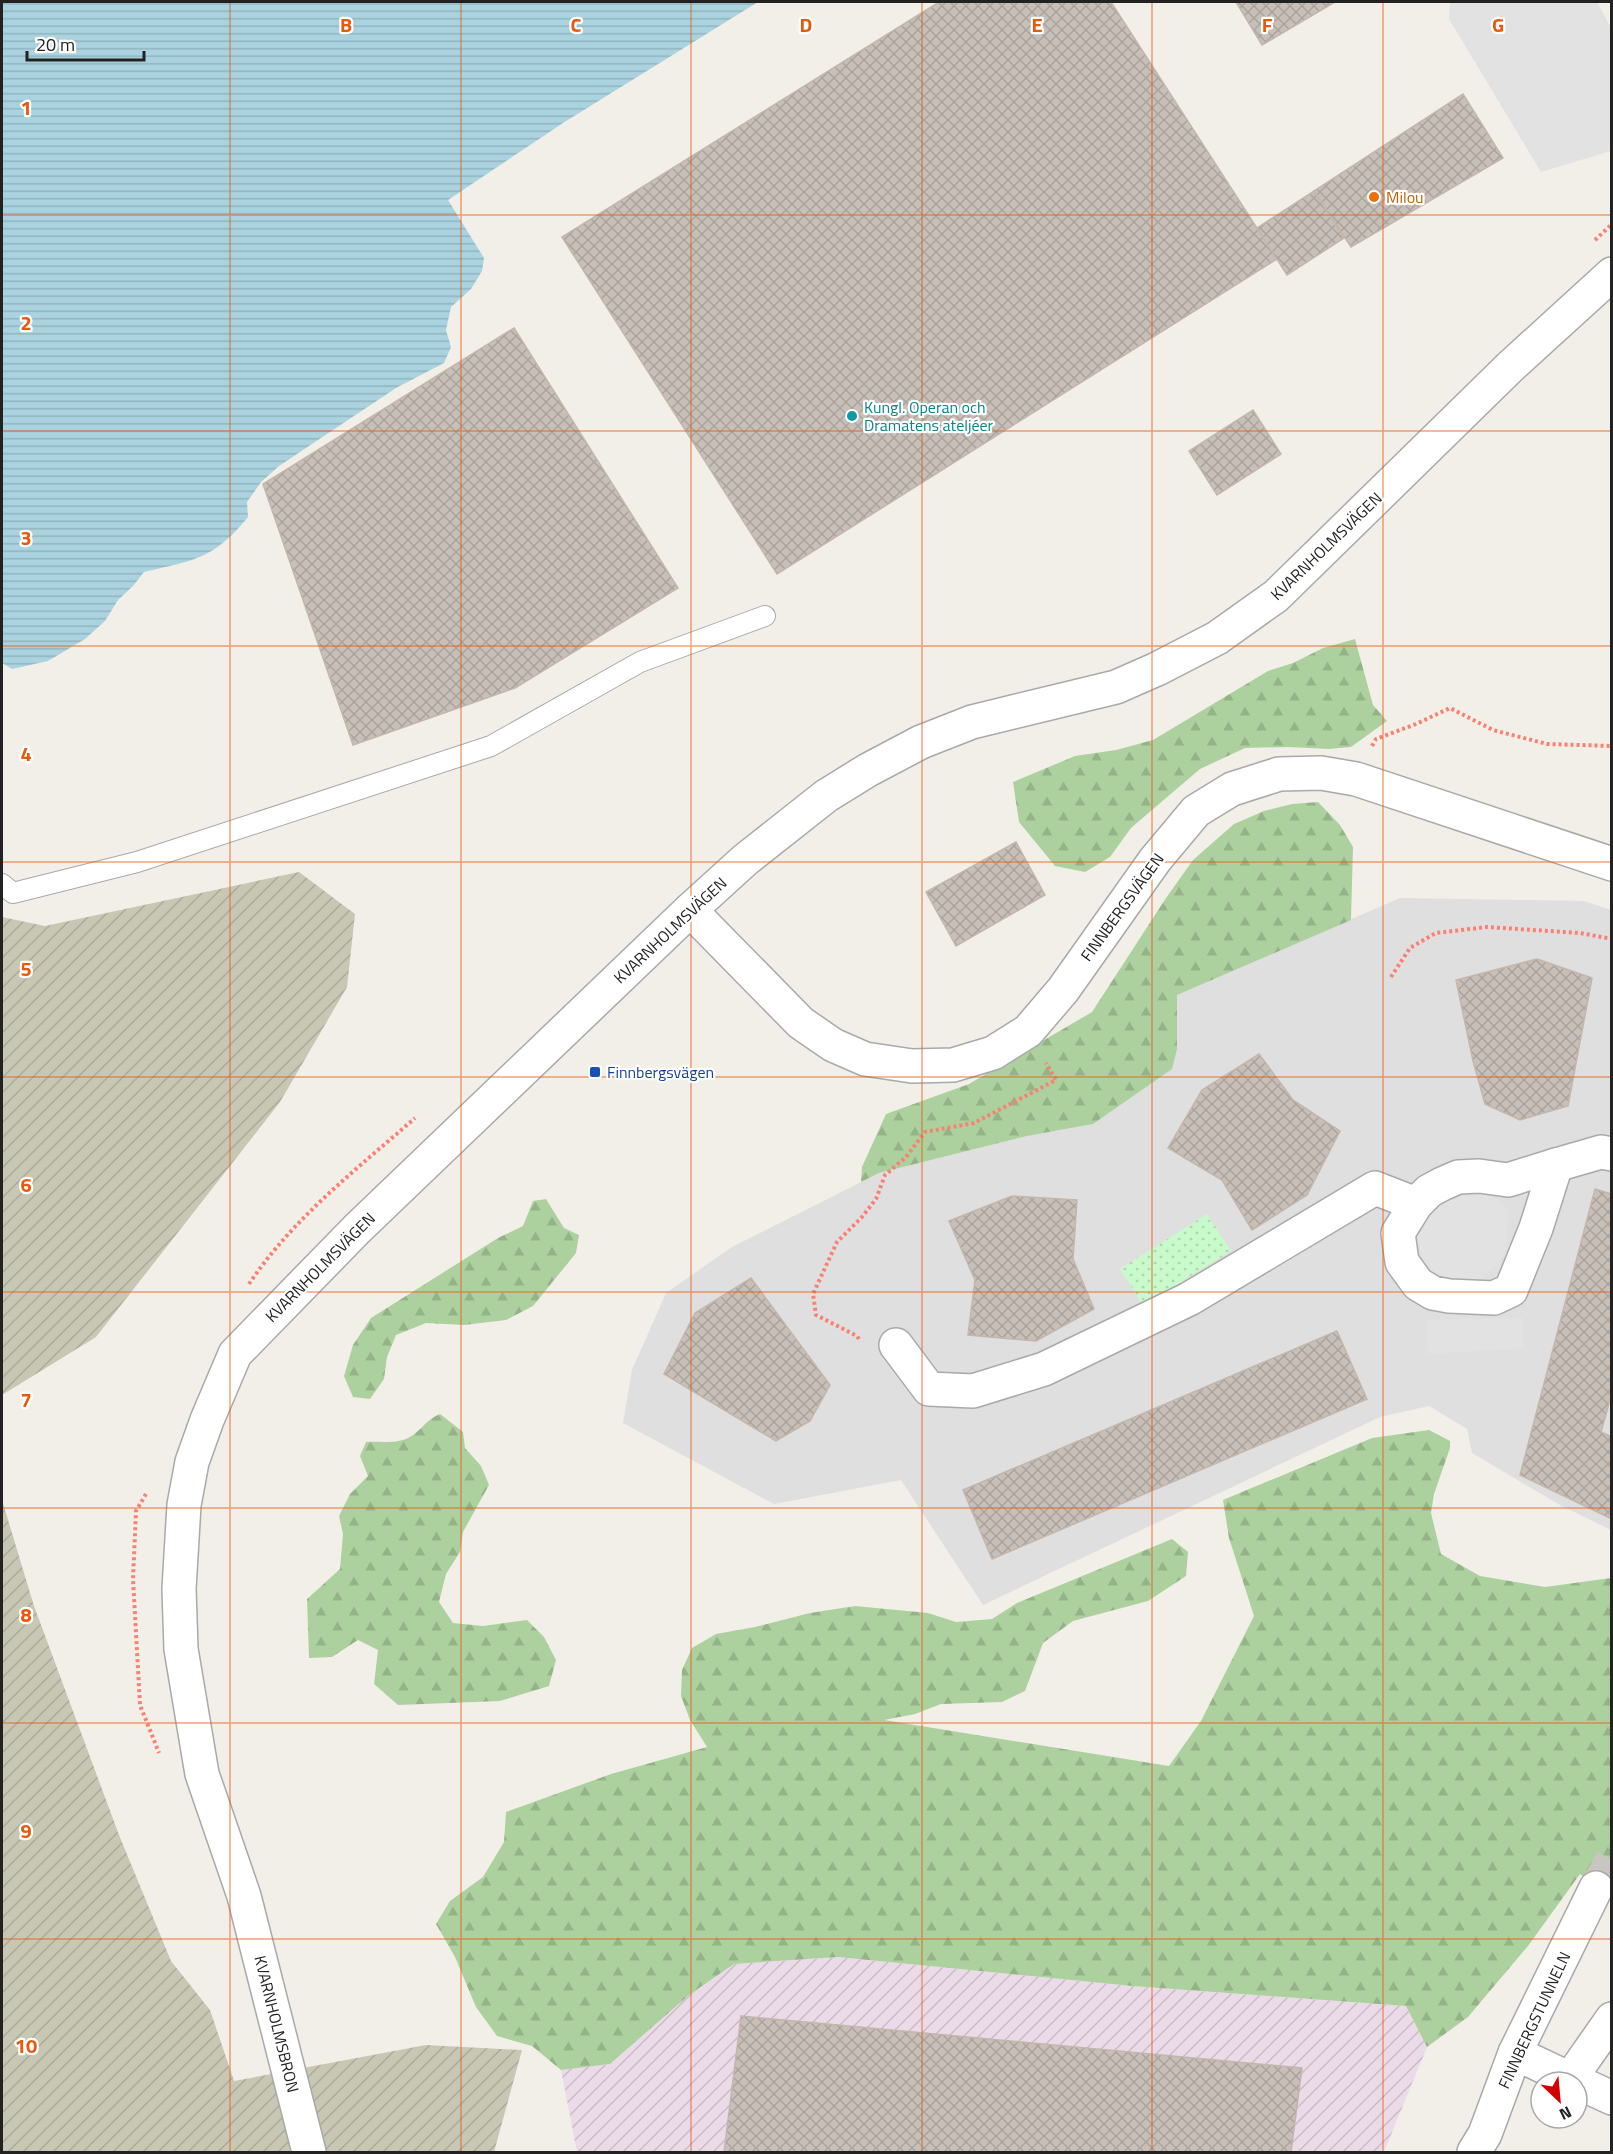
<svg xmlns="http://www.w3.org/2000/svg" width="1613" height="2154" viewBox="0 0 1613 2154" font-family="'Titillium Web',sans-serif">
	<defs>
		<pattern id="industrial-furrows" width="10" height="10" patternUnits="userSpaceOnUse" patternTransform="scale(1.5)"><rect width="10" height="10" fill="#ebdbe8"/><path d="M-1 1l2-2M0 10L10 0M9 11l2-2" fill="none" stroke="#c9bcc7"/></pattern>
		<pattern id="construction-furrows" width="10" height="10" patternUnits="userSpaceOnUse" patternTransform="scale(1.5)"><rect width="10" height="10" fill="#c7c7b4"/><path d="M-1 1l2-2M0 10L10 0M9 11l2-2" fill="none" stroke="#abab9a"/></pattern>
		<pattern id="forest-firs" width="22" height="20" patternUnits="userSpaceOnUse" patternTransform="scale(1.5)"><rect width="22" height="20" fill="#add19e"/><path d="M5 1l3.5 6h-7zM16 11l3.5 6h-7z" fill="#95b388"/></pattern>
		<pattern id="park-dots" width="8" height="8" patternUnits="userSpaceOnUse" patternTransform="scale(1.5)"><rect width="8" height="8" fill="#c8facc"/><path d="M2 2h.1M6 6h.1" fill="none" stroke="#acd6af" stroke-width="1.8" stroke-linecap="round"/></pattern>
		<pattern id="water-rules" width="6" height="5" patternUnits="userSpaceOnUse" patternTransform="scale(1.5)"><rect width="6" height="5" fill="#aad3df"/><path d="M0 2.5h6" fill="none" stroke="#92b5bf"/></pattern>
		<pattern id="building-cross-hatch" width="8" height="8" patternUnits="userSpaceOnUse" patternTransform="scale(1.5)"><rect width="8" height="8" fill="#c7bfb8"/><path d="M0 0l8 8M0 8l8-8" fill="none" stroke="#aba49e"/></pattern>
	</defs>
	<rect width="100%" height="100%" fill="#f2efe9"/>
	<polygon fill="#e0dfdf" points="1400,898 1584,901 1611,910 1611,1530 1560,1505 1472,1453 1467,1429 1429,1406 1380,1417 983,1605 901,1480 774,1504 623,1423 632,1370 666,1293 732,1247 879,1173 1027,1136 1093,1124 1177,1049 1176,995"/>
	<polygon fill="url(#industrial-furrows)" points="838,1957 1132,1986 1406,2006 1427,2047 1384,2152 577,2152 561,2070 610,2064 689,1995 734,1964"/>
	<g fill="url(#construction-furrows)">
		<polygon points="299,872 355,914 347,987 280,1102 96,1337 2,1395 2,917 45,926"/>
		<polygon points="2,1500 34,1606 119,1835 171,1961 210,2010 234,2081 426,2045 522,2050 494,2152 2,2152"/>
	</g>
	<g fill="url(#forest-firs)">
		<polygon points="1355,639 1373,705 1387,721 1351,747 1329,749 1288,747 1245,748 1200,769 1131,828 1110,857 1085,872 1055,866 1019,822 1013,782 1075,756 1116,750 1153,740 1268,671 1293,663 1323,648"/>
		<polygon points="1318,802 1340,825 1353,847 1351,920 1177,995 1177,1049 1172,1069 1093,1124 1027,1136 879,1173 861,1182 862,1167 886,1114 969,1084 1092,1012 1166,898 1193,860 1234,824 1264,811 1292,804"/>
		<polygon points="546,1199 564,1228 579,1235 576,1253 533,1306 506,1320 464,1325 426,1323 396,1335 387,1357 384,1379 370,1399 353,1397 344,1376 353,1345 371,1318 498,1238 523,1226 533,1201"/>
		<path d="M 440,1414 L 463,1432 L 465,1448 L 481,1466 L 489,1485 L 463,1532 L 460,1552 L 446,1574 L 439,1602 L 453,1623 L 483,1626 L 527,1620 L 544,1637 L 556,1660 L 549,1686 L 500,1701 L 398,1705 L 374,1684 L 378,1650 L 358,1640 L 332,1657 L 309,1658 L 307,1599 L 340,1569 L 343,1534 L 339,1516 L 350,1494 L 368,1476 L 360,1456 L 366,1442 C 382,1441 399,1445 413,1435 C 424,1427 426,1420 440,1414 Z"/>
		<polygon points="1429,1430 1450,1441 1450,1448 1434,1494 1431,1513 1441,1554 1480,1576 1545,1587 1611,1578 1611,1889 1596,1888 1580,1874 1528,1946 1468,2017 1427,2047 1406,2006 1132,1986 838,1957 734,1964 689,1995 610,2064 561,2070 532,2046 497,2036 476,2007 455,1957 436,1924 450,1901 483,1877 504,1842 506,1812 611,1774 707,1747 690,1720 681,1696 682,1670 692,1648 716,1634 755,1627 810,1613 855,1606 928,1613 956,1622 992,1619 1017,1603 1172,1539 1188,1552 1186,1576 1148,1601 1073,1621 1043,1643 1025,1691 1002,1702 941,1704 915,1714 884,1720 1169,1766 1201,1721 1254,1616 1229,1538 1223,1500 1372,1438"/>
	</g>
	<polygon fill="url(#park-dots)" points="1207,1214 1231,1251 1143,1305 1120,1269"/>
	<g fill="#e2e2e2">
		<polygon points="1450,2 1597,2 1611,28 1611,151 1541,172 1449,19"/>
		<polygon points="1475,1189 1502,1203 1508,1211 1506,1254 1479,1282 1460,1289 1430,1276 1422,1257 1418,1239 1421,1221 1432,1203"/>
		<polygon points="1523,1318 1523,1348 1428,1354 1426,1320"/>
	</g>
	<path fill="url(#water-rules)" d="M 2,2 L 758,2 L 563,123 L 448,200 L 484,258 L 482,271 L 471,289 L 451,307 L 446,330 L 451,347 L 444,363 L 396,388 L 279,466 L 261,482 L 247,502 L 248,517 C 213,560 194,560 144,572 L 133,586 L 118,600 L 105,621 L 85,639 L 48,661 L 12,669 L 2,663 Z"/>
	<g fill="url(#building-cross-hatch)" stroke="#c4b6ab" stroke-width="1.5">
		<polygon points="939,2 1111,2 1277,259 777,574 562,237"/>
		<polygon points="1236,2 1335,2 1262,45"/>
		<polygon points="1463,94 1503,158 1351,247 1314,191"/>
		<polygon points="1314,191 1344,238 1287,275 1257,228"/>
		<polygon points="514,328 678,588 515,688 353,745 263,484"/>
		<polygon points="1253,410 1281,454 1217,495 1189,451"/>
		<polygon points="1016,842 1045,895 956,946 926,892"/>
		<polygon points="1537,959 1592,978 1568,1106 1520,1120 1485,1104 1473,1061 1456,980"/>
		<polygon points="1259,1054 1293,1100 1340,1131 1307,1195 1252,1230 1222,1180 1168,1148 1202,1090"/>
		<polygon points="1595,1189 1612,1194 1612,1393 1601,1432 1612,1437 1612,1519 1520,1475"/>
		<polygon points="1012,1196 1077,1200 1073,1259 1094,1309 1036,1341 968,1335 975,1280 949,1221"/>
		<polygon points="751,1278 830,1385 810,1421 776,1441 664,1374 695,1313"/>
		<polygon points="1337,1331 1367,1399 992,1559 963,1490"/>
		<polygon points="741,2016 1302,2068 1291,2152 724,2152"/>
	</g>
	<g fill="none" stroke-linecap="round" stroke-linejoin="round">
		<polyline stroke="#c8c6c1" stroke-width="33" stroke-dasharray="33 16" stroke-linecap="butt" points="1596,1888 1612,1860"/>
		<g stroke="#a9a9a9" stroke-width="22">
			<polyline id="service" points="2,884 13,893 137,862 491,746 640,662 765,616"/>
		</g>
		<g stroke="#a9a9a9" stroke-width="36">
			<g id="minor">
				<polyline points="690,910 801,1023 833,1045 865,1059 912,1066 953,1065 993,1053 1028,1031 1063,990 1155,860 1196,811 1232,789 1279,774 1321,773 1356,779 1612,864"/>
				<polygon points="1556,1165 1536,1228 1511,1290 1494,1298 1449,1296 1433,1293 1418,1284 1402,1262 1398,1233 1416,1204 1429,1191 1442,1184 1458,1177 1479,1176 1508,1180"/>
				<polyline points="1556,1165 1601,1152 1612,1154"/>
				<polyline points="896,1345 929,1389 973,1391 1044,1369 1189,1299 1375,1188 1416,1204"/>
				<polyline points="1515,2053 1576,2082"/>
				<polyline points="1570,2079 1612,2019"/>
				<polyline points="1577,2082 1612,2098"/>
				<polyline points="1474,2152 1485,2134 1515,2053 1596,1888"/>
			</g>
		</g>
		<g stroke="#a9a9a9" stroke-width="36">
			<polyline id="tertiary" points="309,2152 244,1896 202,1774 181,1649 179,1589 184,1505 192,1462 207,1420 235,1354 357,1229 690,910 745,860 826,796 868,770 921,742 972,722 1116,687 1157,669 1217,638 1276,596 1510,367 1612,274"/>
		</g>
		<g stroke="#fa8072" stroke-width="4" stroke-dasharray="3 3" stroke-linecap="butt">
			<polyline points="1595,240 1612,224"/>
			<polyline points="1372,746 1376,739 1416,724 1450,708 1493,730 1547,744 1612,746"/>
			<polyline points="1391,977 1410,948 1436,933 1487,927 1580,933 1612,939"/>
			<path d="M 249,1284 C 293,1218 357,1169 415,1118"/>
			<polyline points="859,1339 857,1336 816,1315 813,1294 837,1242 862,1217 876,1199 885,1175 906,1157 925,1132 974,1123 1056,1080 1046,1063"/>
			<polyline points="146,1494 136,1511 133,1579 140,1705 159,1753"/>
		</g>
		<use href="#service" stroke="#fff" stroke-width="20"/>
		<use href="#minor" stroke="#fff" stroke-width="33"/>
		<use href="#tertiary" stroke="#fff" stroke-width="33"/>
	</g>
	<path fill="none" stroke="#e8590c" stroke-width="1.5" stroke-opacity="0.55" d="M 230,2 L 230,2152M 461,2 L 461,2152M 691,2 L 691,2152M 922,2 L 922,2152M 1152,2 L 1152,2152M 1383,2 L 1383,2152M 2,215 L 1612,215M 2,431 L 1612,431M 2,646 L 1612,646M 2,862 L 1612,862M 2,1077 L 1612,1077M 2,1292 L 1612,1292M 2,1508 L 1612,1508M 2,1723 L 1612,1723M 2,1939 L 1612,1939"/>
	<circle fill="#e8710a" stroke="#fff" stroke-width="2" cx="1374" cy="197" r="6"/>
	<circle fill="#0f9aa8" stroke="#fff" stroke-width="2" cx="852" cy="416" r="6"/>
	<rect fill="#1a4fb4" stroke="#fff" stroke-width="2" x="589" y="1066" width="12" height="12" rx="3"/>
	<g text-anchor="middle" stroke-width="4.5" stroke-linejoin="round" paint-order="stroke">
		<g font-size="16" fill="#c56008" stroke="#fff" text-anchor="start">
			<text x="1386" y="203">Milou</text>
		</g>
		<g font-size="16" fill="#0d838f" stroke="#fff" text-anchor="start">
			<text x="864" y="413">Kungl. Operan och<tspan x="864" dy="18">Dramatens ateljéer</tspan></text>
		</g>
		<g font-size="16" fill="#222" stroke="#fff">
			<text transform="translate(1326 546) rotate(-44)" y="6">KVARNHOLMSVÄGEN</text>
			<text transform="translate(1122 907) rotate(-54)" y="6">FINNBERGSVÄGEN</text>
			<text transform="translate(670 930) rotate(-43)" y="6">KVARNHOLMSVÄGEN</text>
			<text transform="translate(320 1267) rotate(-45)" y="6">KVARNHOLMSVÄGEN</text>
			<text transform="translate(1534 2020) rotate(-65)" y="6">FINNBERGSTUNNELN</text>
			<text transform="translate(277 2024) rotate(76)" y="6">KVARNHOLMSBRON</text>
		</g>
		<g font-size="16" fill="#164399" stroke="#fff" text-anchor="start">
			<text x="607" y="1078">Finnbergsvägen</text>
		</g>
	</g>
	<g font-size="20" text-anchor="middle" font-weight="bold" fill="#e8590c" stroke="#fff" stroke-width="4.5" stroke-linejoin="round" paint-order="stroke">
		<text x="346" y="32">B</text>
		<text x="576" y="32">C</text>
		<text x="806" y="32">D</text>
		<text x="1037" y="32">E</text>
		<text x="1267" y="32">F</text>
		<text x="1498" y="32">G</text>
		<text x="26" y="115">1</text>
		<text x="26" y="330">2</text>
		<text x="26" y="545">3</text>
		<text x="26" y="761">4</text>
		<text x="26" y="976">5</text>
		<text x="26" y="1192">6</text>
		<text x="26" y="1407">7</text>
		<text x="26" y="1622">8</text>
		<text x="26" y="1838">9</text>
		<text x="26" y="2053">10</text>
	</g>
	<rect width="1613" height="2154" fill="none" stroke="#222222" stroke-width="6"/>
	<g transform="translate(1559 2100) rotate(154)"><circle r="28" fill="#ffffff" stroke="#a7a7a7" stroke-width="1.5"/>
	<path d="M0-4.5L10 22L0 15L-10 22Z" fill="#d40000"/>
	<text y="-9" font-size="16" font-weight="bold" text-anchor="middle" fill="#222222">N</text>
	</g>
	<path d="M27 51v9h117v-9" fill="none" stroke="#222222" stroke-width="3"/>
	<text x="36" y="51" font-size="18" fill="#222222" stroke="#ffffff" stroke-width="4.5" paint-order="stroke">20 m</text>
</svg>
